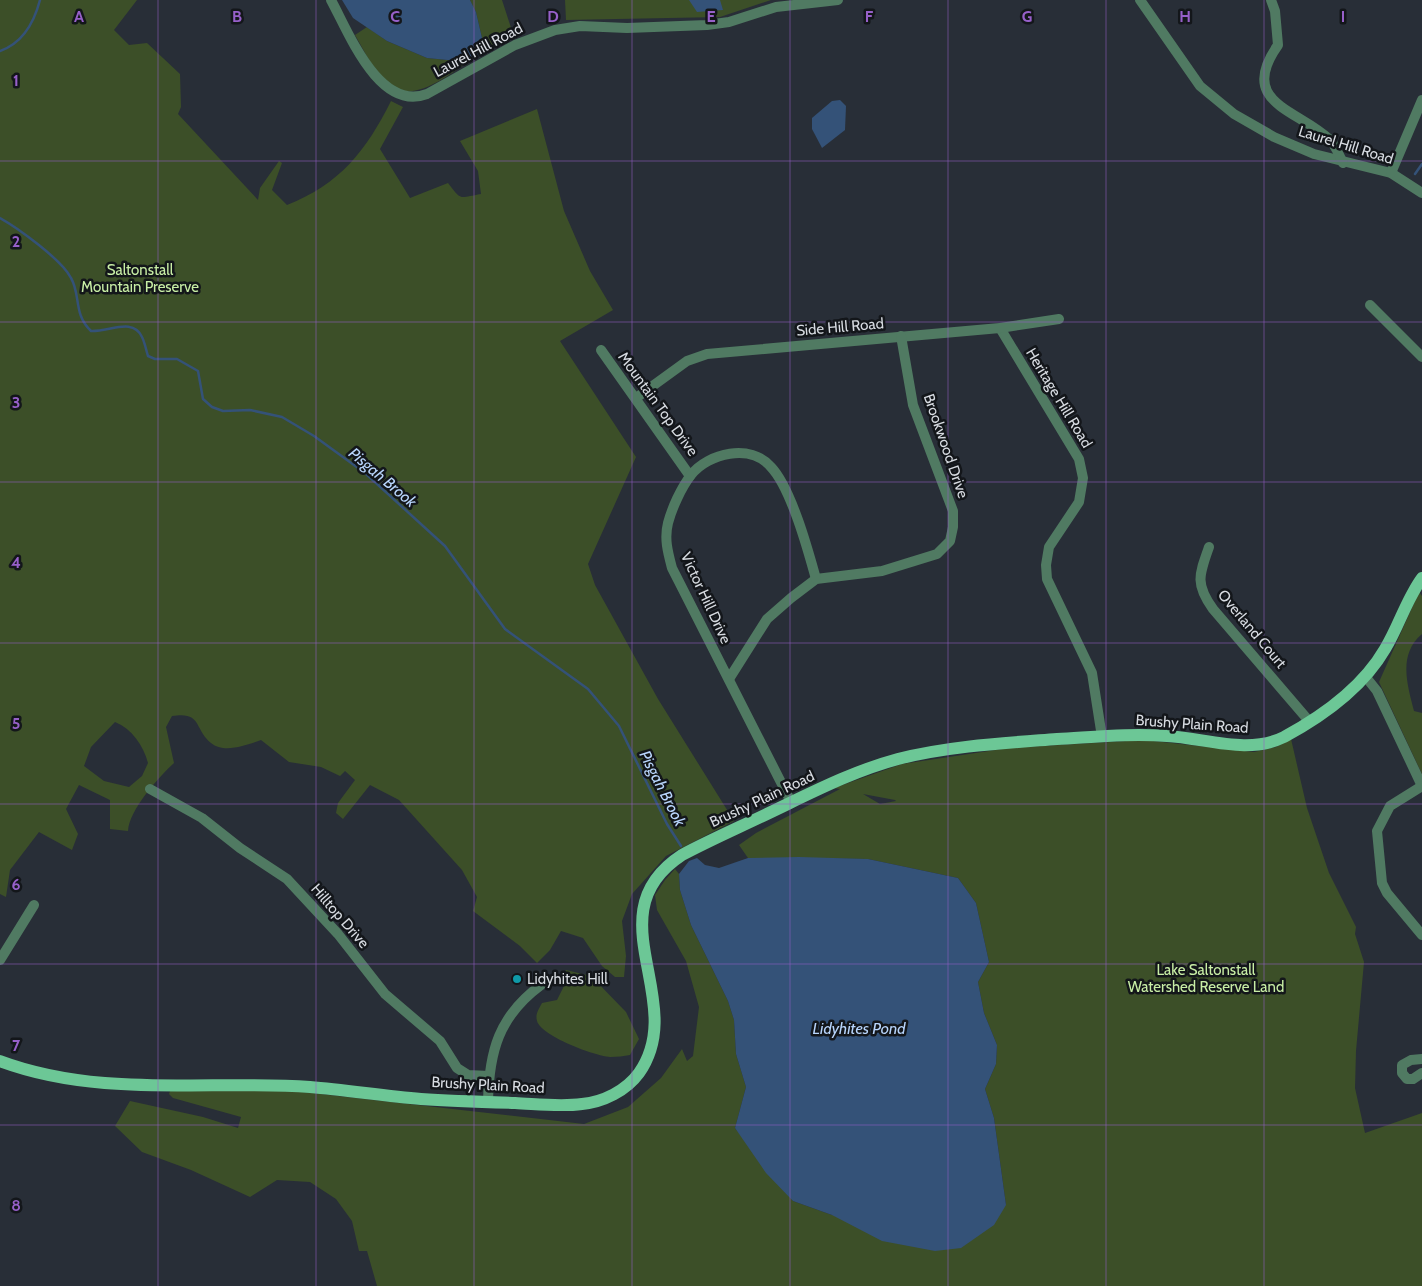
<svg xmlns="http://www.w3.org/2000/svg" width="1422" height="1286" viewBox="0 0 1422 1286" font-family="Cabin,sans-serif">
	<rect width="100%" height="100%" fill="#282e37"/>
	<g fill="#3c4f28" fill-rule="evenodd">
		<path d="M 0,0 L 137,0 L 114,30 L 129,45 L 147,43 L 180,74 L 181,107 L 178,114 L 258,200 L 260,188 L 279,161 L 282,163 L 272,190 L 287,205 C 340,184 366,151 391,101 L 403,107 L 380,149 L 410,198 L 448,183 C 462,201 458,198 481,194 L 478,171 L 460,141 L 537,109 L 564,211 L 590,271 L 613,310 L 560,341 L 636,457 L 588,564 L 595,585 L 658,699 L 734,821 L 666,856 L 632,894 L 622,921 L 626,956 L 624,977 L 615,977 L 602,966 L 583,938 L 561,931 L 550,950 L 537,963 L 520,946 L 473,911 L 477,897 L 462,870 L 399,800 L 370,785 L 343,819 L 336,813 L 338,803 L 355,780 L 345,771 L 340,776 L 321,767 L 289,762 L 261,740 C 247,745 224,754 211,743 C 194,729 202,711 172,716 L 166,727 L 174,763 C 158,778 129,810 128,831 L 110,829 L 110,800 L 79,785 L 66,809 L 78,834 L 72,850 L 39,832 L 10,870 L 6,897 L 0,894 ZM 115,722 C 132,729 143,745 148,763 L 142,776 L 129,787 L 104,781 L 84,766 L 91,747 Z"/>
		<polygon points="470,0 502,0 514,37 485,51 476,12"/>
		<polygon points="565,0 771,0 720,17 566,20"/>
		<path d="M 367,27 L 387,41 L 427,58 L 468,62 C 447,76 412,105 387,84 C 374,72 364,50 355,35 Z"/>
		<path d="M 1419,592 L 1422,596 L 1422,634 C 1398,654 1407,684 1414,711 L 1422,713 L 1422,774 L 1379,682 Z"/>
		<path d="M 1291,739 L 1307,808 L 1329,873 L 1356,927 L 1355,934 L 1364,962 L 1356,1051 L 1355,1088 L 1365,1133 L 1422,1113 L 1422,1286 L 377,1286 L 367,1251 L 359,1251 L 352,1221 L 336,1199 L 310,1182 L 277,1180 L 250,1197 L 191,1170 L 142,1152 L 115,1126 L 130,1101 L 203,1117 L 238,1128 L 241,1117 L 173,1098 L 169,1094 L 170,1091 L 276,1089 L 584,1124 L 628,1107 L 661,1078 L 682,1049 L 687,1061 L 693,1056 L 699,1007 L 686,961 L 657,910 L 655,895 L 665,880 L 675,869 L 679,874 L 680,890 L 691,925 L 728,1001 L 734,1020 L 736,1054 L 746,1087 L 735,1128 L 793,1201 L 832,1215 L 1006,1205 L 994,1118 L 985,1089 L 996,1064 L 997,1045 L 984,1013 L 978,982 L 989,962 L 976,903 L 958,878 L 868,859 L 748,858 L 739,845 L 756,833 L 840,789 L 834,788 L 902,764 L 1009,748 L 1144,740 L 1254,752 L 1276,747 ZM 863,794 L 895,800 L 896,801 L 880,804 Z"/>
		<path d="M 566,970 L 591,976 L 626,1012 L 639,1039 L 630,1055 C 624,1056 617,1057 610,1057 C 595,1056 541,1036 537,1021 C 535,1014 539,1009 542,1003 L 557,1000 L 564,986 L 561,977 Z"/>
	</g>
	<g fill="#345278">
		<polygon points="342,0 470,0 476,12 485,51 468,62 427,58 387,41 353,18"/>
		<polygon points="689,0 720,0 723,10 697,12"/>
		<polygon points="840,100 846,106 845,130 822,148 812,129 812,118 832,101"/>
		<polygon points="799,857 868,859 958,878 976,903 989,962 978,982 984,1013 997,1045 996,1064 985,1089 994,1118 1006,1205 994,1225 961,1248 935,1251 882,1241 832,1215 793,1201 766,1173 735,1128 746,1087 736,1054 734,1020 728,1001 691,925 680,890 679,874 689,861 697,858 705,865 719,868 748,858"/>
	</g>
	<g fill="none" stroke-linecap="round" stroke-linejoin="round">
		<g stroke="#345278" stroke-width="2.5">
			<path d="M 0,51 C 23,43 34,23 40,0"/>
			<polyline points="1415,174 1422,164"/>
			<path d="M 0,218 C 18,228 62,260 71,278 C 81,295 73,314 91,331 C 109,332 133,317 142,337 C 145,343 146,350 148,356 L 155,359 L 177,359 L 198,371 L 203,399 L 212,407 L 223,411 L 250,410 L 282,417 L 314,436 L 365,473 L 445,546 L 505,629 L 588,689 L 619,726 L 667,824 L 681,846"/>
		</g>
		<g stroke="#507a62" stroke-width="10">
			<path d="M 331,0 C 349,33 379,112 427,94 L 515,45 L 555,30 L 580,26 L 627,28 L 707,25 L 729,22 L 776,7 L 838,0"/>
			<polyline points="1140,0 1200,86 1234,114 1274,137 1314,154 1391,173 1422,193"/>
			<path d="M 1271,0 L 1275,11 L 1278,45 C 1237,103 1297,109 1329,139 C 1335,144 1339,155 1343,163"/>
			<polyline points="1391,173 1422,100"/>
			<polyline points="1370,305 1422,357"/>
			<polyline points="1000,328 1079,459 1083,478 1079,502 1049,547 1046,565 1047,579 1092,673 1102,737"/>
			<polyline points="601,350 690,476"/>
			<polyline points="636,398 687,361 707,354 1000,328 1059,319"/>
			<path d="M 1209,547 C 1199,575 1195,584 1213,609 L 1309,721"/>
			<polyline points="1365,676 1377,691 1422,786"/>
			<polyline points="729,679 767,619 791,598 816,579 882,571 937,554 950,541 953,527 953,511 913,405 901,336"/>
			<polyline points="1422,786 1390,806 1377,831 1382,883 1387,893 1422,935"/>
			<polyline points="150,789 202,818 240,848 287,879 338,934 385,994 440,1041 457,1068 468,1075 489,1076"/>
			<path d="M 791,802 L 672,568 C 668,553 664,539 668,523 C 672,508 681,488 691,475 C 708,453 751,443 771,467 C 791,488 808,550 816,579"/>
			<polyline points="0,960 34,905"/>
			<polyline points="1422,1059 1411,1060 1402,1065 1402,1073 1407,1079 1413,1079 1422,1073"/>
			<path d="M 488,1102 C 489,1051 499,1016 541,985"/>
		</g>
		<path stroke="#6cc796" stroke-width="12" d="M 0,1061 C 99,1098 207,1080 310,1087 C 347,1090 384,1096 421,1099 C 452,1101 484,1102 515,1103 C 537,1104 560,1107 582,1104 C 603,1102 626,1091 639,1073 C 690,1000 592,914 682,855 C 710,840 740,827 769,813 C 811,793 853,771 898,759 C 949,746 1005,743 1057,739 C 1094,737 1131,733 1167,736 C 1205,738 1248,755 1284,737 C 1321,717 1363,687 1385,649 C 1399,626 1406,600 1422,578"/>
	</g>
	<path fill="none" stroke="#9760c9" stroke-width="1" stroke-opacity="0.55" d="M 158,0 L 158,1286M 316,0 L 316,1286M 474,0 L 474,1286M 632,0 L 632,1286M 790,0 L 790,1286M 948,0 L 948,1286M 1106,0 L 1106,1286M 1264,0 L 1264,1286M 0,161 L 1422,161M 0,322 L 1422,322M 0,482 L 1422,482M 0,643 L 1422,643M 0,804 L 1422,804M 0,964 L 1422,964M 0,1125 L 1422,1125"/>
	<circle fill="#0f9aa8" stroke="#13161a" stroke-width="2" cx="517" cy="979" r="5"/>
	<g text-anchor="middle" stroke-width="5" stroke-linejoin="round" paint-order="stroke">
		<g font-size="15" fill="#d7dbe1" stroke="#13161a">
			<text transform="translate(478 50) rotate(-28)" y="5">Laurel Hill Road</text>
			<text transform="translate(1346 145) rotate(17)" y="5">Laurel Hill Road</text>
			<text transform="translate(840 327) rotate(-5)" y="5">Side Hill Road</text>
			<text transform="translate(1059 398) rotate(59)" y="5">Heritage Hill Road</text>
			<text transform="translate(658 404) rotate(54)" y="5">Mountain Top Drive</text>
			<text transform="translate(946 446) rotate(71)" y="5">Brookwood Drive</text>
			<text transform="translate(706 598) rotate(65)" y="5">Victor Hill Drive</text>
			<text transform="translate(1252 629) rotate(50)" y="5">Overland Court</text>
			<text transform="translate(1192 724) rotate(4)" y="5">Brushy Plain Road</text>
			<text transform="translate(762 799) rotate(-25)" y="5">Brushy Plain Road</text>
			<text transform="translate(340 916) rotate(49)" y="5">Hilltop Drive</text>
			<text transform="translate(488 1085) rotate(3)" y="5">Brushy Plain Road</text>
		</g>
		<g font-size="15" fill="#c8eea5" stroke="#13161a">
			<text x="140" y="275">Saltonstall<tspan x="140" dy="17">Mountain Preserve</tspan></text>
			<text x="1206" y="975">Lake Saltonstall<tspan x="1206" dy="17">Watershed Reserve Land</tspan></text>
		</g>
		<g font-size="15" fill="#d7dbe1" stroke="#13161a" text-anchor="start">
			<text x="527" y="984">Lidyhites Hill</text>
		</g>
		<g font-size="16" font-style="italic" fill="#b8d5fc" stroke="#13161a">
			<text transform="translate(383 477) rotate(40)" y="6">Pisgah Brook</text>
			<text transform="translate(663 788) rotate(63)" y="6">Pisgah Brook</text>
			<text x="859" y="1034">Lidyhites Pond</text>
		</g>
	</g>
	<g font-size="16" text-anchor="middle" font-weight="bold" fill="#9760c9" stroke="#13161a" stroke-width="5" stroke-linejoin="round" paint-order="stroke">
		<text x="79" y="22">A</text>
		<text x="237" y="22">B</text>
		<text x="395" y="22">C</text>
		<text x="553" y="22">D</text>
		<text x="711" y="22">E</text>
		<text x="869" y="22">F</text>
		<text x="1027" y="22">G</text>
		<text x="1185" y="22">H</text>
		<text x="1343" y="22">I</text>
		<text x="16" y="86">1</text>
		<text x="16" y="247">2</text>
		<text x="16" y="408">3</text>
		<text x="16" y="568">4</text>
		<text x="16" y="729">5</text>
		<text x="16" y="890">6</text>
		<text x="16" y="1051">7</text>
		<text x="16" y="1211">8</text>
	</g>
</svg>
